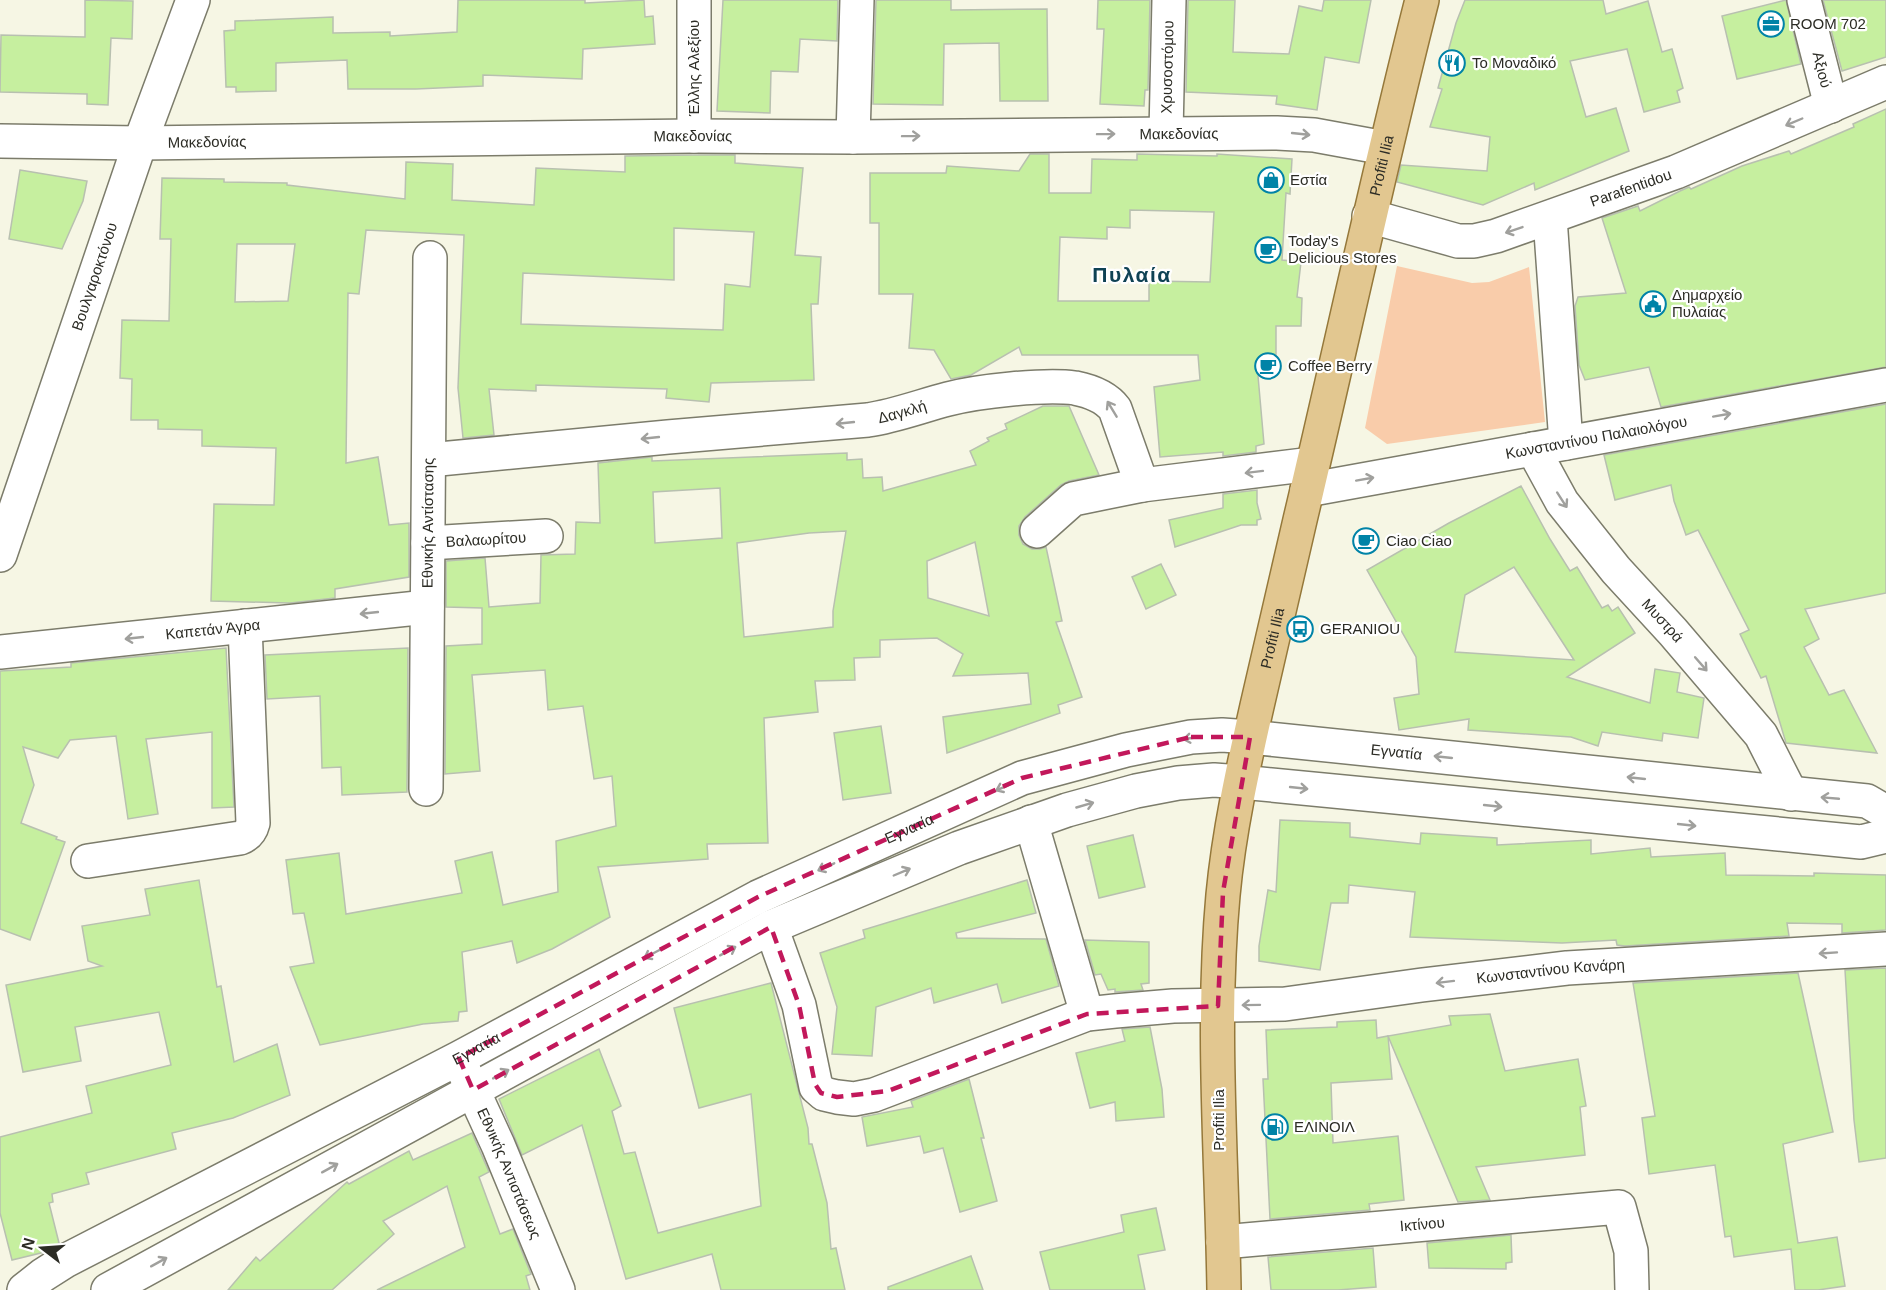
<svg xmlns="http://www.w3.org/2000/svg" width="1886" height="1290" viewBox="0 0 1886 1290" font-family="Arial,sans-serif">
	<rect width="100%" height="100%" fill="#f6f6e4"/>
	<polygon fill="#f9ccaa" points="1397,266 1472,283 1489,282 1529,267 1545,422 1387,444 1365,428"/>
	<g fill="#c6ef9f" stroke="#b8c0b0" stroke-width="1.5" fill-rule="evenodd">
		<polygon points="85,0 133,1 132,39 111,38 108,105 87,104 87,94 0,92 1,35 85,37"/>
		<polygon points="458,0 585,0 585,3 644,0 645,17 653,16 655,44 583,49 582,79 483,75 483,86 416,89 348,89 347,60 276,63 276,91 236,92 236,87 226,87 224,31 235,30 235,21 333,17 333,33 390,32 390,36 457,32"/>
		<polygon points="723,0 838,0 837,41 800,39 798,72 771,71 770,113 717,111"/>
		<polygon points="876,0 951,0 951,10 1047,9 1048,101 1000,101 999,43 944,44 943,105 873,104"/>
		<polygon points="1098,0 1150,0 1148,90 1145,90 1144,106 1100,104 1104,29 1097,29"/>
		<polygon points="1188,0 1235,0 1233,52 1289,54 1299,6 1322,11 1324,0 1371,0 1359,63 1325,57 1317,110 1276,104 1277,96 1186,92"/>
		<polygon points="1465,0 1603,0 1606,14 1648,1 1662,52 1672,49 1683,88 1677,91 1680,102 1644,112 1627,49 1570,61 1586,117 1616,108 1629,151 1535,190 1534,183 1483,205 1397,182 1401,165 1487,171 1490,137 1430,127 1442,89 1438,88 1456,23"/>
		<polygon points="1786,0 1801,64 1737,79 1722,16"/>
		<polygon points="1823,0 1886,0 1886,57 1842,71"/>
		<polygon points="1886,109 1886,367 1661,407 1649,367 1585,380 1579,365 1575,306 1578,297 1626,293 1602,218 1638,206 1640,211 1680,191 1689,187 1691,189 1742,166 1789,151 1791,154 1854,127 1853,124"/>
		<path d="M 1030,154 L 1049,154 L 1049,193 L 1091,193 L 1092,159 L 1137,160 L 1137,154 L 1217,156 L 1217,154 L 1292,159 L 1290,194 L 1286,193 L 1282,260 L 1301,262 L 1297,297 L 1302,298 L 1301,326 L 1276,326 L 1276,375 L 1258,376 L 1264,444 L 1256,446 L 1256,452 L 1223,456 L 1223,452 L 1160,457 L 1154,387 L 1200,380 L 1198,355 L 1022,355 L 1019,347 L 971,375 L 951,379 L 934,350 L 909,348 L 913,294 L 879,294 L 879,223 L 870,223 L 870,173 L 946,173 L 947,166 L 1019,171 ZM 1130,210 L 1214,212 L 1210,282 L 1149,281 L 1149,301 L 1058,301 L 1060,237 L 1107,239 L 1107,227 L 1130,228 Z"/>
		<path d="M 694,155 L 735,155 L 735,163 L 803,168 L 795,255 L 821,257 L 818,304 L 811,304 L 814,380 L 711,383 L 709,402 L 666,398 L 667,389 L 536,385 L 536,391 L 489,389 L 494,435 L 463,438 L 458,388 L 464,235 L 366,230 L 359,294 L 348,293 L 346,463 L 378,457 L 389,525 L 409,523 L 409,577 L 335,589 L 335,598 L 290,603 L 211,601 L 214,504 L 274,505 L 276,448 L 202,446 L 202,430 L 158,429 L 158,420 L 131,420 L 132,379 L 120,378 L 122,320 L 169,321 L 171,239 L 160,239 L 162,178 L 224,179 L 224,182 L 287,183 L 287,185 L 405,199 L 406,162 L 453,164 L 452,200 L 534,205 L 536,168 L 625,172 L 625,156 ZM 674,228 L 754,232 L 750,287 L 725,284 L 723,330 L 521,324 L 523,273 L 674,280 ZM 237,244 L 295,244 L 288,301 L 235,302 Z"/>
		<polygon points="20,170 87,181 83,201 62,249 9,239"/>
		<polygon points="1886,404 1886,593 1805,609 1819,639 1804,647 1829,695 1844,690 1877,753 1786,743 1766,676 1761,678 1740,634 1749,630 1698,530 1686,535 1674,501 1671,485 1615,500 1604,455"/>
		<path d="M 1043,406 L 1069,406 L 1099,475 L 1069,481 L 1061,485 L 1025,517 L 1019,526 L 1019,535 L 1023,544 L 1032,549 L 1040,549 L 1046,547 L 1062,621 L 1056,622 L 1082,697 L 1058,705 L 1060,713 L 947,753 L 943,717 L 1031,704 L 1028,673 L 953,676 L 963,654 L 937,638 L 880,640 L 880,657 L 854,658 L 855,680 L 815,681 L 818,712 L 764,718 L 768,843 L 707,844 L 708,859 L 598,867 L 610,917 L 552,949 L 517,963 L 512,941 L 462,952 L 467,1011 L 459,1012 L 458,1021 L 423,1024 L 320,1045 L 290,967 L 314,963 L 304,913 L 293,914 L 286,860 L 339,853 L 346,914 L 462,893 L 455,861 L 492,852 L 503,905 L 558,892 L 556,841 L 616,826 L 612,776 L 594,779 L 583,706 L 548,710 L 545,670 L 472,675 L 480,771 L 445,774 L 446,646 L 482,644 L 482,608 L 446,607 L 446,561 L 485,558 L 489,607 L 540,603 L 541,555 L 575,554 L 576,522 L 600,523 L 598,463 L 652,457 L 652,461 L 847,453 L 847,460 L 862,459 L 863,478 L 882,477 L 883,491 L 976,465 L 970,451 L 989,441 L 987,438 L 1007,429 L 1005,424 ZM 720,488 L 722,538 L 655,543 L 653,492 ZM 846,531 L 833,611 L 833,627 L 744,637 L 737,543 L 809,533 ZM 975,542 L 989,616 L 928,598 L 927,561 Z"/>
		<path d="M 1521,486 L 1550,539 L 1570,571 L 1577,567 L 1602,608 L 1608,605 L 1612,611 L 1618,607 L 1635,633 L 1567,677 L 1650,703 L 1655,669 L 1680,673 L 1677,692 L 1704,698 L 1698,738 L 1663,733 L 1662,741 L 1602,732 L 1598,746 L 1571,737 L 1468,730 L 1469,719 L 1399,730 L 1394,698 L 1419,694 L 1416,657 L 1367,570 L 1449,523 ZM 1514,567 L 1574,660 L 1455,652 L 1465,595 Z"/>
		<polygon points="1257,490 1257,503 1261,519 1257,520 1257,525 1241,525 1175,547 1169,520 1223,508 1223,494"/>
		<polygon points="1161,564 1176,595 1146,609 1132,577"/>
		<polygon points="226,648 234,807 212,808 212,732 146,739 158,814 128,819 116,736 70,740 58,758 23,747 34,785 21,823 57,837 56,839 65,842 30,940 0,929 0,671 71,667 71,663"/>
		<polygon points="408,648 407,792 342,795 341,767 322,768 320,696 267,699 265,655"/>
		<polygon points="881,726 891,793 843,800 834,733"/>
		<polygon points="1280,820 1350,823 1350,837 1420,844 1421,833 1497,838 1497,845 1591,840 1591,854 1650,848 1651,857 1725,853 1726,875 1814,876 1814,873 1886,875 1886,930 1842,933 1842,924 1787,923 1789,936 1625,946 1617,945 1616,940 1562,943 1410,937 1415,892 1349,885 1348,903 1331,903 1320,970 1259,961 1259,946 1268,890 1276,892"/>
		<polygon points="1133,835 1145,887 1099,898 1087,846"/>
		<polygon points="199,880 217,987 221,986 234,1062 277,1044 290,1095 233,1118 172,1133 176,1149 86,1173 89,1184 52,1194 53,1202 49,1203 59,1243 45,1252 12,1260 0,1213 0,1137 92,1113 86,1086 171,1065 159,1012 75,1027 81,1061 23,1072 6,985 102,966 88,961 82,926 150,915 145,889"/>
		<polygon points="1027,880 1036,913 956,933 957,938 1046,939 1059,986 1002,1003 997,984 934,1003 931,988 876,1007 872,1056 832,1054 837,1007 820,953 865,938 863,930"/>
		<polygon points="1085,940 1149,942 1149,983 1141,984 1143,990 1115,992 1115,989 1108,990 1101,974 1095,975"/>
		<polygon points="1886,968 1886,1158 1859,1162 1854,1120 1845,970"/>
		<polygon points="1798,973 1833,1132 1783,1144 1798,1243 1837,1237 1845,1286 1818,1290 1795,1290 1791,1249 1734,1257 1731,1236 1725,1237 1715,1165 1649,1174 1642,1118 1655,1116 1633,983"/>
		<polygon points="771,983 808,1128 809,1144 812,1144 827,1203 831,1249 836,1248 845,1290 721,1290 712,1254 626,1279 582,1125 522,1155 499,1099 599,1049 621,1106 612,1111 624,1154 635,1152 658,1233 761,1206 751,1094 699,1108 674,1008"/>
		<polygon points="1490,1014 1505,1071 1578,1059 1586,1106 1580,1107 1585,1155 1476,1167 1490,1200 1458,1202 1388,1036 1451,1025 1449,1016"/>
		<polygon points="1376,1020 1377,1038 1388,1036 1392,1079 1331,1083 1333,1143 1398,1136 1404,1200 1369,1204 1370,1210 1270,1219 1263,1079 1268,1079 1266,1030 1337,1027 1337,1022"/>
		<polygon points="1150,1027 1162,1089 1164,1117 1116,1121 1115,1102 1090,1108 1076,1053 1125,1041 1122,1029"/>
		<polygon points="969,1079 984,1138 981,1138 997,1201 960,1212 943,1148 924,1153 920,1136 867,1146 862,1117 913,1107 911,1101"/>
		<polygon points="472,1133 489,1172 479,1177 500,1234 513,1229 531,1274 526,1276 530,1290 377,1290 465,1247 447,1186 383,1221 394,1234 332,1290 228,1290 256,1257 260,1261 347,1182 349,1184 409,1151 413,1160"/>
		<polygon points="1156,1208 1165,1250 1138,1255 1145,1290 1050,1290 1040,1252 1124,1232 1121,1215"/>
		<polygon points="1511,1235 1512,1262 1506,1263 1506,1269 1429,1268 1427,1243"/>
		<polygon points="1373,1248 1376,1287 1338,1290 1271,1290 1268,1257"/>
		<polygon points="971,1256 983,1290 888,1290 888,1287"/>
	</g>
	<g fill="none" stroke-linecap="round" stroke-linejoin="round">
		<g stroke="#7c7c6b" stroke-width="36">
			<g id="minor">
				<path id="s1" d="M 1804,0 L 1831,106"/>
				<path id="s2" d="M 1166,133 L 1169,0"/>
				<polyline points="694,136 694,0"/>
				<polyline points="853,137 857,0"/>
				<path id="s3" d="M 0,141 L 140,143 L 694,136 L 853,137 L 1277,133 L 1314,135 L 1385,148"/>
				<path id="s4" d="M 1369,216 L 1458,241 L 1474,241 L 1496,236 L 1676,172 L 1886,82"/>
				<polyline points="1550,218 1566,443"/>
				<path id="s5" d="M 1533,449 L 1562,502 L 1616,570 L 1673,632 L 1761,735 L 1791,794"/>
				<path id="s6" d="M 429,460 L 668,437 L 868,420 C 895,416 921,406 948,399 C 979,391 1044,384 1075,388 C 1090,391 1106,397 1115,409 L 1142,485 L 1312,464"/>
				<path id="s7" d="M 1307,490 L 1886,385"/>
				<polyline points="1037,531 1073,499 1142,485"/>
				<path id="s8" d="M 428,543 L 546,536"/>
				<path id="s9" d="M 0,555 L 140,143 L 193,0"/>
				<path id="s10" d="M 0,652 L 427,607"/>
				<path id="s11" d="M 426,789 L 430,258"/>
				<polyline points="1031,822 1087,1014"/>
				<path d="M 88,861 L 240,838 C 248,835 251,831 253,823 L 245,626"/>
				<path id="s12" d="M 771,927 L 799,1005 L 816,1087 L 824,1094 L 837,1097 L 854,1099 L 874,1095 L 1087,1014 L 1115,1011 L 1173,1006 L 1285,1004 L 1422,985 L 1567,968 L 1886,949"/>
				<path id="s13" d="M 464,1071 L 498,1145 L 558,1290"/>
				<path id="s14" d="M 1223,1242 L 1619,1207 L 1631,1251 L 1632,1290"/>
				<path id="s15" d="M 24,1290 L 43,1275 L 65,1261 L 459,1058 L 758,897 L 1022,778 L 1126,750 L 1191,737 L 1222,735 L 1250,737 L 1867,801 L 1886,812"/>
				<polyline points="108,1290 771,927 959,848 1067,810 1136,791 1178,783 1214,780 1241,782 1861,842 1886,836"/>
			</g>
		</g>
		<g stroke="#95783a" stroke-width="36">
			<g id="major">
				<path id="s16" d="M 1224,1290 C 1222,1159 1211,1026 1223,895 C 1229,831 1243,768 1257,706 C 1271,644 1286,582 1300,520 C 1341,347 1378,173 1422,0"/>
			</g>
		</g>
		<use href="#minor" stroke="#fff" stroke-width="33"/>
		<use href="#major" stroke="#e2c790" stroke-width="33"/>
	</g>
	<defs><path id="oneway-shaft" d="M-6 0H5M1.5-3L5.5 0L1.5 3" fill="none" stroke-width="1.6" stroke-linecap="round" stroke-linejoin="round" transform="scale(1.5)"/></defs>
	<g stroke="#a0a09d">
		<use href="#oneway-shaft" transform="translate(1794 122) rotate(157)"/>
		<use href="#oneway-shaft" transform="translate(1106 134) rotate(-1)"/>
		<use href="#oneway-shaft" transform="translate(1301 134) rotate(6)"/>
		<use href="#oneway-shaft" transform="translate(911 136) rotate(-1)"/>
		<use href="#oneway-shaft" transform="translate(1514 230) rotate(161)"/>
		<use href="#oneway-shaft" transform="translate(1112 409) rotate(-121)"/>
		<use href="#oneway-shaft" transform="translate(1722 415) rotate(-10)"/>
		<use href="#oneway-shaft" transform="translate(845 423) rotate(174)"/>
		<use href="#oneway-shaft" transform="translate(650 438) rotate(174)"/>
		<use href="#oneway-shaft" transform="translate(1254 472) rotate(173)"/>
		<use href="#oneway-shaft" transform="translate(1365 479) rotate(-10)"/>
		<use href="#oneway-shaft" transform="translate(1562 500) rotate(57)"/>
		<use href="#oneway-shaft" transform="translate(369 613) rotate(174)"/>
		<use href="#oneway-shaft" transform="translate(134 638) rotate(174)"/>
		<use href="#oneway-shaft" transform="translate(1701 664) rotate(49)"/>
		<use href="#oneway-shaft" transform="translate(1192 738) rotate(172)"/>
		<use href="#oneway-shaft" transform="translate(1443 757) rotate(-174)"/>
		<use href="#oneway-shaft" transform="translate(1636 778) rotate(-174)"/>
		<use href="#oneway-shaft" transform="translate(1004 787) rotate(156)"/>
		<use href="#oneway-shaft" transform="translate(1299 788) rotate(6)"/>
		<use href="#oneway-shaft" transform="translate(1830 798) rotate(-175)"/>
		<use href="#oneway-shaft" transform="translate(1085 805) rotate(-16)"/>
		<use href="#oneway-shaft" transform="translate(1493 806) rotate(6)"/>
		<use href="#oneway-shaft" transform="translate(1687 825) rotate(6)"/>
		<use href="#oneway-shaft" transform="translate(826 867) rotate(156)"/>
		<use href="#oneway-shaft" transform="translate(902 872) rotate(-23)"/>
		<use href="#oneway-shaft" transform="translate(728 951) rotate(-29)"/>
		<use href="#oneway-shaft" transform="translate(1828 953) rotate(176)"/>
		<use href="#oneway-shaft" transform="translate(652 954) rotate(152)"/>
		<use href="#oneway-shaft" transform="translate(1445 982) rotate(173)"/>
		<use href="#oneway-shaft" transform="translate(1251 1005) rotate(179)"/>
		<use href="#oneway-shaft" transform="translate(501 1074) rotate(-29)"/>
		<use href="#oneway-shaft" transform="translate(330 1168) rotate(-29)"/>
		<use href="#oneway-shaft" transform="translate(159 1262) rotate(-29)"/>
	</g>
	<path fill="none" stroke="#c2185b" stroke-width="4.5" stroke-dasharray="12 8" stroke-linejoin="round" d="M 1191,737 L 1250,737 L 1223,892 L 1218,1006 L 1087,1014 L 888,1091 L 837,1097 L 821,1093 L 815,1084 L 799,1005 L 771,927 L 473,1090 L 459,1058 L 758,897 L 1022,778 Z"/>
	<defs>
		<g id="office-ring" transform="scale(1.35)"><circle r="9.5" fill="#fff" stroke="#0083a7" stroke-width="1.5"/><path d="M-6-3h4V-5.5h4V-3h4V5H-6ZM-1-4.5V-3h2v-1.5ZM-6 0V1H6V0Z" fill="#0083a7"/></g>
		<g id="restaurant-ring" transform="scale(1.35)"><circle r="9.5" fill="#fff" stroke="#0083a7" stroke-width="1.5"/><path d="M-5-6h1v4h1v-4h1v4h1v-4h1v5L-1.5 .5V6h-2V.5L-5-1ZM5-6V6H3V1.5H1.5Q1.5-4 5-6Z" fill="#0083a7"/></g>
		<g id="shop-ring" transform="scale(1.35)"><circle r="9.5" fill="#fff" stroke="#0083a7" stroke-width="1.5"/><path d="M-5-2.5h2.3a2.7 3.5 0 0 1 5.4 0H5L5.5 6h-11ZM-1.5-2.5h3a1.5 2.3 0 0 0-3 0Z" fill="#0083a7"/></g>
		<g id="cafe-ring" transform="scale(1.35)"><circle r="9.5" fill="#fff" stroke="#0083a7" stroke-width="1.5"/><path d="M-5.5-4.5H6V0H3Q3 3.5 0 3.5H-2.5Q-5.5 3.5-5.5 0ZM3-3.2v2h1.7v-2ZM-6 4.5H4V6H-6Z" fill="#0083a7"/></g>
		<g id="civic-ring" transform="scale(1.35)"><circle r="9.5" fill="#fff" stroke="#0083a7" stroke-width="1.5"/><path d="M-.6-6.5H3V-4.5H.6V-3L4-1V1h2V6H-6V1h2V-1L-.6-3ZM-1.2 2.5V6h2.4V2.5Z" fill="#0083a7"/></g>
		<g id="bus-ring" transform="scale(1.35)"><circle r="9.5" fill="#fff" stroke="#0083a7" stroke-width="1.5"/><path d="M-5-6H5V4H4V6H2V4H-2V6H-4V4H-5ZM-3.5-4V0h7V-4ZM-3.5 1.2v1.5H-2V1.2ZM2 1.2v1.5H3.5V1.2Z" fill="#0083a7"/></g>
		<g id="fuel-ring" transform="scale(1.35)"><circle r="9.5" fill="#fff" stroke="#0083a7" stroke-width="1.5"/><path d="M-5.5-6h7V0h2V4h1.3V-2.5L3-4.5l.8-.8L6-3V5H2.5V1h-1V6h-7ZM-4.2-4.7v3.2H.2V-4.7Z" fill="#0083a7"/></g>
	</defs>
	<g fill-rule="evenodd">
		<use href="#office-ring" x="1771" y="24"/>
		<use href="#restaurant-ring" x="1452" y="63"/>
		<use href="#shop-ring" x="1271" y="180"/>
		<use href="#cafe-ring" x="1268" y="250"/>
		<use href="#civic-ring" x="1653" y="304"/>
		<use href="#cafe-ring" x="1268" y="366"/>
		<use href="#cafe-ring" x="1366" y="541"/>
		<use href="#bus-ring" x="1300" y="629"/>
		<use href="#fuel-ring" x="1275" y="1127"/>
	</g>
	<g text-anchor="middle" stroke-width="4.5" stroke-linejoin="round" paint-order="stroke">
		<g font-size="15" fill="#2c2c25" stroke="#fff" text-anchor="start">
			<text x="1790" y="29">ROOM 702</text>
			<text x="1472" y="68">Το Μοναδικό</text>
			<text x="1290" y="185">Εστία</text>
			<text x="1288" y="246">Today's<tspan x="1288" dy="17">Delicious Stores</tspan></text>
			<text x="1672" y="300">Δημαρχείο<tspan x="1672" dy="17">Πυλαίας</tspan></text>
			<text x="1288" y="371">Coffee Berry</text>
			<text x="1386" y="546">Ciao Ciao</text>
			<text x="1320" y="634">GERANIOU</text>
			<text x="1294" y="1132">ΕΛΙΝΟΙΛ</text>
		</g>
		<g font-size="15" fill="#2c2c25" stroke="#fff">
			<text dy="5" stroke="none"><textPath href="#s2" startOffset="66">Χρυσοστόμου</textPath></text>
			<text transform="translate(694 68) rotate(-90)" y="5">Έλλης Αλεξίου</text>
			<text dy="5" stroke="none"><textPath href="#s1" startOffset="72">Αξιού</textPath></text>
			<text dy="5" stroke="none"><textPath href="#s3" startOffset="1179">Μακεδονίας</textPath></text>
			<text dy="5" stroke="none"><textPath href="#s3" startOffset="693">Μακεδονίας</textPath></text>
			<text dy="5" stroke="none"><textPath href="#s3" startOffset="207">Μακεδονίας</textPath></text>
			<text dy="5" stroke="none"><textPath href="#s16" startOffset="1142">Profiti Ilia</textPath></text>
			<text dy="5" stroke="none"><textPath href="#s4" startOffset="274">Parafentidou</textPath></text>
			<text dy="5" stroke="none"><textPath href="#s9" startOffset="294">Βουλγαροκτόνου</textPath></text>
			<text dy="5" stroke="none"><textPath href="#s6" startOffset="476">Δαγκλή</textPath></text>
			<text dy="5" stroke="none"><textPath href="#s7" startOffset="294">Κωνσταντίνου Παλαιολόγου</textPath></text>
			<text dy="5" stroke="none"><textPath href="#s11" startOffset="266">Εθνικής Αντίστασης</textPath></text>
			<text dy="5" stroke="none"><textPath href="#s8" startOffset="58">Βαλαωρίτου</textPath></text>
			<text dy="5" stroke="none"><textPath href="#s5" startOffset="216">Μυστρά</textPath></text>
			<text dy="5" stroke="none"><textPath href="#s10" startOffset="214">Καπετάν Άγρα</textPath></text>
			<text dy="5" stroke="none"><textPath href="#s16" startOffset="657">Profiti Ilia</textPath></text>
			<text dy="5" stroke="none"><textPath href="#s15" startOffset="1503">Εγνατία</textPath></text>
			<text dy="5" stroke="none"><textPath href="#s15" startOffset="999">Εγνατία</textPath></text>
			<text dy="5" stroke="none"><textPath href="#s12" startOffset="922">Κωνσταντίνου Κανάρη</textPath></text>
			<text dy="5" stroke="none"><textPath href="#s15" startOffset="513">Εγνατία</textPath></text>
			<text transform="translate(1219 1120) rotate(-90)" y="5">Profiti Ilia</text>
			<text dy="5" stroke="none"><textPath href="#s13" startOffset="112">Εθνικής Αντιστάσεως</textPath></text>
			<text dy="5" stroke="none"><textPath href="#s14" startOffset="200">Ικτίνου</textPath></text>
		</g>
		<g font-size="21" font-weight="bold" letter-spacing="1.5" fill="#0f4254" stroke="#fff">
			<text x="1132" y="282">Πυλαία</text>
		</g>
	</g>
	<g transform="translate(42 1248) rotate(287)" stroke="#ffffff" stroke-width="4.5" paint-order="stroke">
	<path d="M0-4.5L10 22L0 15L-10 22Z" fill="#2c2c25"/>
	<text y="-9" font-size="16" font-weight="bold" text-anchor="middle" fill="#2c2c25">N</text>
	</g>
</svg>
